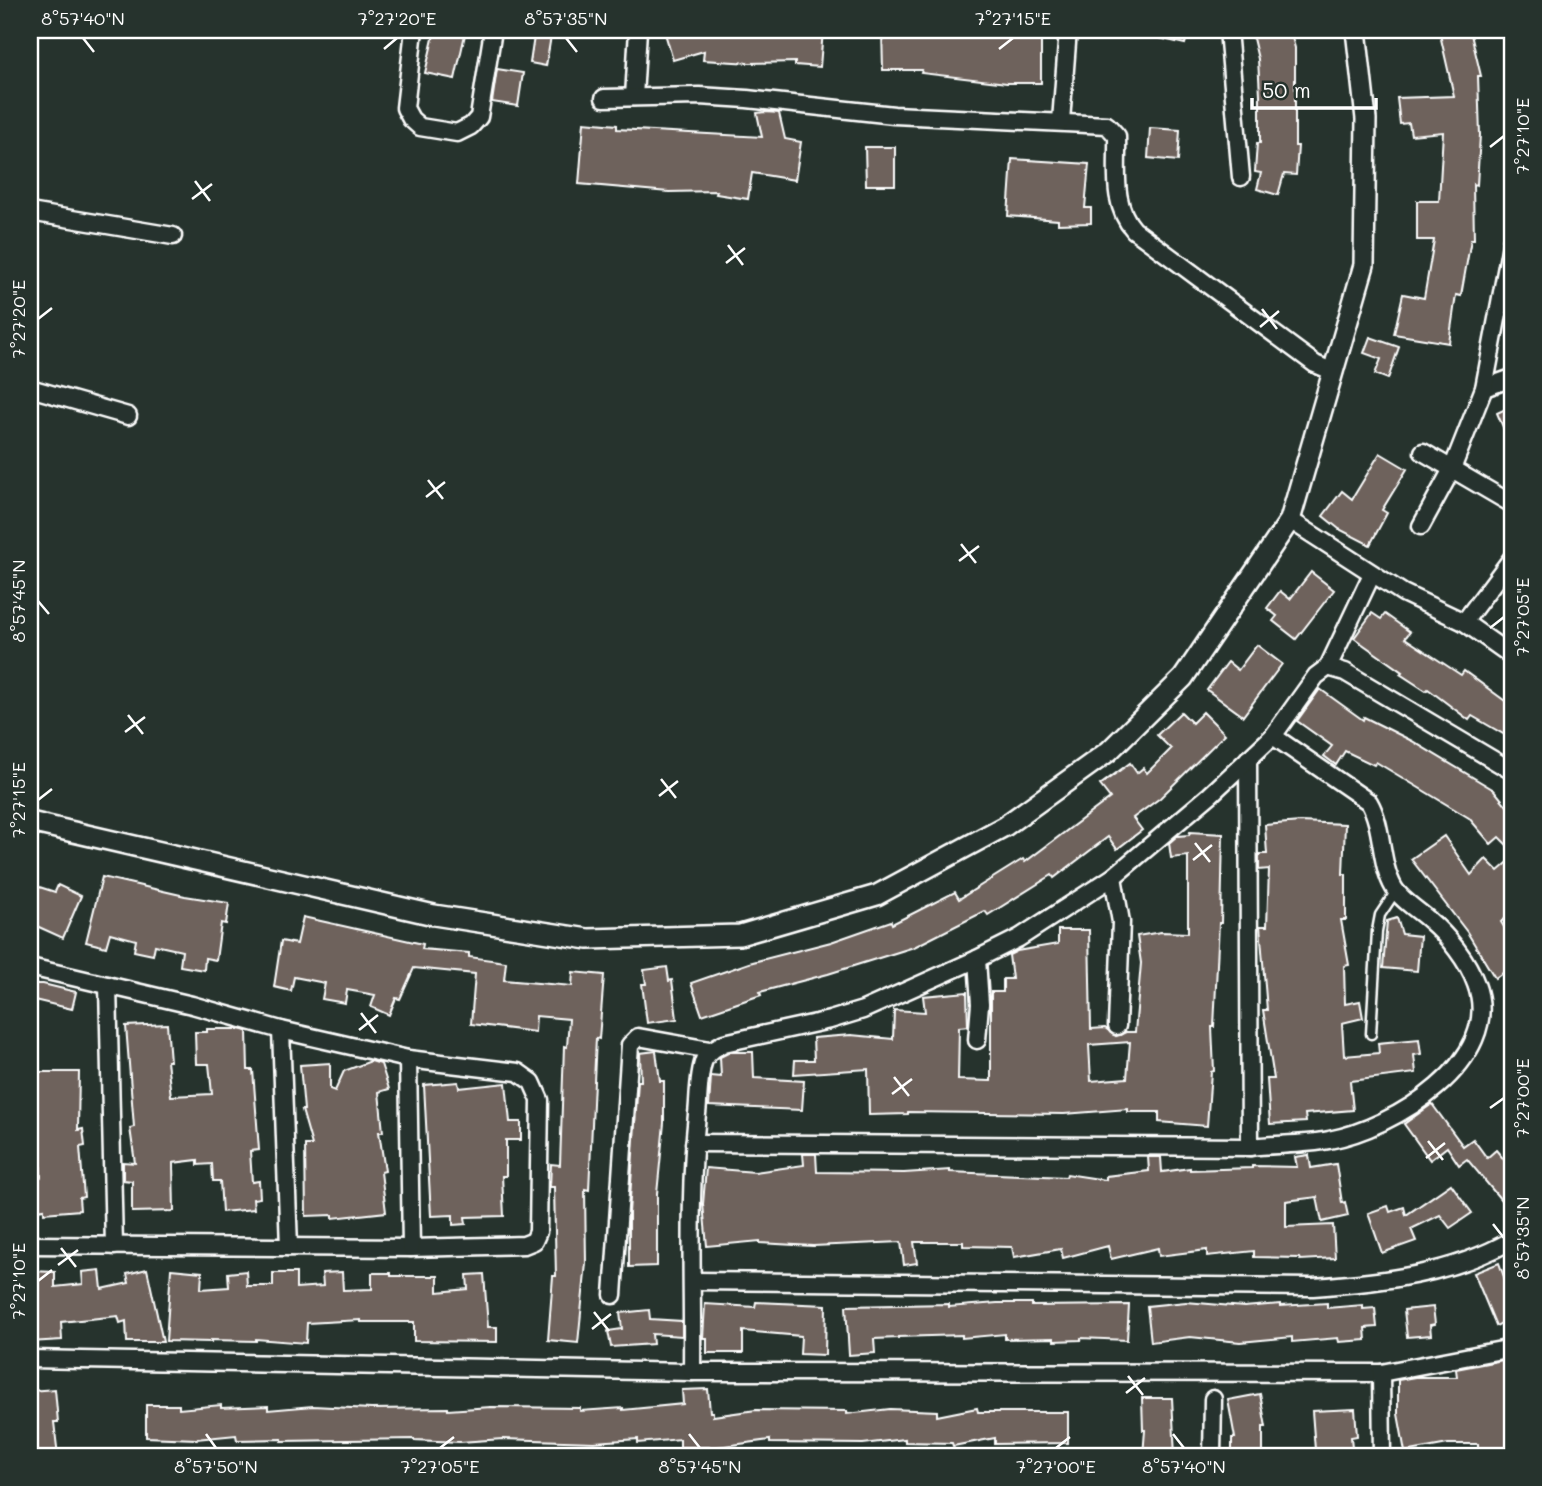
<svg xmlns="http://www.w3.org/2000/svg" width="1542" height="1486" viewBox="0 0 1542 1486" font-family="Mali,sans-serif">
	<rect width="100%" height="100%" fill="#26332d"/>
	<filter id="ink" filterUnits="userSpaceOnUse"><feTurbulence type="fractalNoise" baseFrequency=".0143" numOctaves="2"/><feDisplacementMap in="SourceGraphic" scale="14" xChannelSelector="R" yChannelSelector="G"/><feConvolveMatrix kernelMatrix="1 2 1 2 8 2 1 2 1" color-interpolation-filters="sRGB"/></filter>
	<g filter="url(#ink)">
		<g fill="#6e625b" stroke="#fff" stroke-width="2" fill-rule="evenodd">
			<polygon points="435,30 466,30 455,79 425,73"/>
			<polygon points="535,30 552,30 546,66 530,63"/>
			<polygon points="664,30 823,30 820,67 795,65 795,62 750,63 703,60 704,51 673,60"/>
			<polygon points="882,30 1001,30 1001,32 1041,32 1041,83 1007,83 921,73 922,70 883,70"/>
			<polygon points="1147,30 1189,30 1185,44 1146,35"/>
			<polygon points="1251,30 1290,30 1295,48 1295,146 1298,146 1296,175 1284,174 1278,195 1257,189 1261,173 1255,172 1257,143 1260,143 1260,95 1258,59"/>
			<polygon points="1439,30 1470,30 1481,76 1478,76 1480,135 1477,185 1473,184 1474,239 1471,239 1461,296 1456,295 1449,343 1394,334 1403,294 1424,298 1434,240 1417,240 1417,201 1439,201 1443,132 1411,135 1409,123 1400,124 1397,98 1454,96"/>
			<polygon points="497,69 523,73 518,106 492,102"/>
			<polygon points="765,112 779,113 785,139 801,142 795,180 752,173 748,199 716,194 717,191 669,192 579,184 584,122 617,125 617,129 762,137 757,113"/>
			<polygon points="1150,128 1180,130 1178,161 1148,158"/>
			<polygon points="865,147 895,147 895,185 866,185"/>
			<polygon points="1012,159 1089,164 1085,208 1091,208 1091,223 1058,224 1058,220 1008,216"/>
			<polygon points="1370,337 1399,347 1388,379 1375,374 1381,359 1364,353"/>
			<polygon points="1512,406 1512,448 1497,413"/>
			<polygon points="1380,453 1407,469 1382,510 1387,513 1370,545 1339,529 1323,516 1342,491 1352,499"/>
			<polygon points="1311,572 1334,590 1296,639 1273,621 1277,616 1267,608 1280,591 1290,599"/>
			<polygon points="1372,613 1381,619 1385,614 1410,632 1405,638 1461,675 1464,671 1512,706 1512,739 1472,716 1469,720 1428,689 1426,691 1400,674 1402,672 1354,638"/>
			<polygon points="1257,645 1282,664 1243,716 1207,690 1228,662 1238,670"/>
			<polygon points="1320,689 1363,720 1364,717 1412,741 1494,790 1512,812 1512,850 1499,837 1491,844 1469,818 1376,762 1374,765 1345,751 1336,765 1324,756 1332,746 1297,721"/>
			<polygon points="1181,712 1192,723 1203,712 1225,734 1160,798 1133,818 1142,830 1117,849 1108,837 1054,878 1052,875 988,915 985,911 914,947 828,974 760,992 761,995 702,1015 691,983 749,963 831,942 891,921 892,924 955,892 959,899 1023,859 1025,862 1110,798 1100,785 1130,763 1137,773 1143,768 1147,773 1171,749 1157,735"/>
			<polygon points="1300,822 1345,824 1343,874 1346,874 1346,920 1341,920 1349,965 1344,966 1345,1004 1360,1001 1363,1018 1342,1023 1344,1056 1379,1053 1378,1043 1419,1039 1421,1054 1414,1055 1416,1073 1350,1081 1353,1110 1305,1114 1306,1122 1270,1124 1267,1079 1274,1079 1263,1010 1267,1010 1260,926 1267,926 1269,869 1259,870 1259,854 1267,854 1265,825"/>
			<path d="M 1190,832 L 1223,834 L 1221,923 L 1219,923 L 1214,1027 L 1212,1027 L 1214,1071 L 1211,1072 L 1207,1126 L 1159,1122 L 1159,1112 L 1128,1112 L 1128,1109 L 1064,1114 L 908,1112 L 908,1114 L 869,1115 L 868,1069 L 794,1074 L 795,1060 L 814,1060 L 813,1038 L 851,1035 L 893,1039 L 894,1010 L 925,1012 L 923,996 L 967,992 L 968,1026 L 959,1027 L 958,1080 L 991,1081 L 991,992 L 1003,992 L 1003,979 L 1012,979 L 1009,955 L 1017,951 L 1058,944 L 1058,930 L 1089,930 L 1091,1029 L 1105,1028 L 1116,1036 L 1126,1032 L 1135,1032 L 1141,963 L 1137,936 L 1161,932 L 1188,933 L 1188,856 L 1171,858 L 1169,843 L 1177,836 L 1189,835 ZM 1130,1042 L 1127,1078 L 1091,1081 L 1089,1045 Z"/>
			<polygon points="1444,836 1471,875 1486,859 1498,871 1512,859 1512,913 1501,922 1512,940 1512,967 1495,978 1467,932 1411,859"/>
			<polygon points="102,877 185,896 229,903 226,924 221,923 216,960 205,958 204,970 180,966 182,951 155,945 153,955 134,951 136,940 110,933 106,947 86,942"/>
			<polygon points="30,884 55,892 58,885 81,896 63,938 30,923"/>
			<polygon points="303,917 423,944 422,949 469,953 469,957 506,962 504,980 572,986 573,972 604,975 599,1039 596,1038 589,1190 585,1189 586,1263 578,1343 548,1340 553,1276 556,1276 554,1187 550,1187 551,1164 560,1165 564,1046 567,1047 569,1019 536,1016 535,1032 471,1024 475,974 414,968 400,999 396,998 389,1015 371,1007 375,995 347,990 345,1003 322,999 325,983 294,977 291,991 274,987 281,941 297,944"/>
			<polygon points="1397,918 1402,934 1420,936 1417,971 1383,968 1387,921"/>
			<polygon points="667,967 669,981 672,980 677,1019 647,1023 642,984 646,984 644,970"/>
			<polygon points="30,984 43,984 76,992 72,1009 30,999"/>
			<polygon points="167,1024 170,1061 167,1061 171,1096 212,1094 209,1064 196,1064 195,1032 207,1032 207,1029 238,1029 247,1031 248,1070 253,1070 259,1150 250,1151 252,1182 259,1181 260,1198 253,1199 254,1209 222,1212 220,1181 213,1181 212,1164 198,1165 198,1160 173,1163 174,1211 132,1212 132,1181 123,1180 123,1162 135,1163 130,1128 134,1127 126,1026"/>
			<polygon points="656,1051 660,1081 664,1081 664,1123 657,1194 657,1266 629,1267 629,1213 638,1081 641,1081 640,1053"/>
			<polygon points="730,1052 753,1052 754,1078 804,1081 802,1110 709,1106 711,1076 721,1077 720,1057"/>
			<polygon points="371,1061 381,1064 389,1089 379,1092 383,1132 379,1132 385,1171 381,1172 386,1212 333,1218 333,1215 306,1216 305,1145 312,1145 302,1110 304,1110 300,1065 330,1063 330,1089 335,1091 344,1071"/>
			<polygon points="39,1072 79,1072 78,1130 83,1129 85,1146 80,1147 84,1197 79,1198 80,1210 44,1213 44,1209 30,1211 30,1179 41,1177 37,1108 30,1108 30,1079 39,1079"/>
			<polygon points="458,1082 459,1088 506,1083 510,1122 521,1122 521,1140 506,1140 506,1176 502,1176 504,1216 465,1217 466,1224 453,1225 453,1215 431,1216 424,1085"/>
			<polygon points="1432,1104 1463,1146 1473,1139 1487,1158 1496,1150 1512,1169 1512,1190 1501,1200 1467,1159 1459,1165 1447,1147 1430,1160 1404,1124"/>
			<polygon points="803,1154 816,1154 817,1172 904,1173 950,1170 950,1172 1066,1177 1067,1174 1106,1180 1106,1176 1149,1171 1148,1157 1161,1157 1162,1172 1190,1168 1190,1170 1252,1168 1252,1166 1297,1167 1295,1157 1309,1155 1311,1168 1336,1164 1342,1203 1345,1202 1348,1216 1322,1222 1317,1197 1286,1201 1286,1227 1333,1225 1335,1258 1300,1260 1299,1258 1254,1257 1254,1251 1207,1256 1207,1250 1159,1256 1158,1248 1111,1259 1108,1246 1063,1258 1061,1249 1014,1257 1012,1247 963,1246 963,1242 914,1242 917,1263 904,1265 901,1242 813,1246 760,1243 760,1241 707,1246 703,1204 706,1168 755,1172 804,1165"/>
			<polygon points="1451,1184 1472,1213 1450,1228 1440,1215 1411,1229 1416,1241 1382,1253 1368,1213 1388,1206 1390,1212 1404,1207 1406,1215"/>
			<polygon points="1499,1263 1512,1299 1502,1303 1510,1318 1496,1326 1474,1273"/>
			<polygon points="147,1269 163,1342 127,1342 126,1321 120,1323 118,1316 61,1322 62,1340 30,1342 30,1271 55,1272 55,1287 83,1284 82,1272 100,1270 102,1289 129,1283 127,1274"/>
			<polygon points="171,1269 202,1272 201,1289 229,1287 228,1273 246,1271 247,1286 273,1286 273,1273 296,1273 296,1288 323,1286 322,1273 342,1272 343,1290 372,1289 372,1273 391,1273 391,1276 438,1276 438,1292 468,1289 467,1275 484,1274 488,1327 497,1327 497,1342 414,1341 414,1322 361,1322 361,1320 307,1323 306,1343 256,1339 256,1341 211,1340 211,1342 166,1341"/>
			<polygon points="756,1302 826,1305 825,1355 800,1354 801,1336 743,1331 743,1353 707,1353 707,1338 703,1338 705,1304 755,1307"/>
			<polygon points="1186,1302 1244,1307 1281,1304 1281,1306 1327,1303 1327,1308 1363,1305 1363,1309 1375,1308 1377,1327 1365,1328 1366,1340 1339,1342 1338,1338 1292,1342 1292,1337 1240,1342 1190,1337 1151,1342 1147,1306"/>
			<polygon points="997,1303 1032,1303 1032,1306 1129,1305 1127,1340 1081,1338 1081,1340 1054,1341 1054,1338 1005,1339 1005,1334 962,1338 962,1335 898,1337 898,1338 874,1339 875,1353 849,1355 846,1306 949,1304 949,1307"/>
			<polygon points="1433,1307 1435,1324 1430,1325 1431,1335 1407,1337 1404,1310"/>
			<polygon points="649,1310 650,1319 682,1321 682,1336 652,1334 653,1344 611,1347 608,1331 622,1329 620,1313"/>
			<polygon points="1503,1360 1512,1360 1512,1449 1478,1449 1478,1444 1448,1444 1405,1452 1398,1414 1398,1380 1415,1377 1457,1377 1456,1369"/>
			<polygon points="55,1389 58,1422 54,1422 58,1456 30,1456 30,1391"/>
			<polygon points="708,1389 710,1412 713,1412 713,1416 756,1410 847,1411 847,1414 890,1409 937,1411 937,1416 977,1408 978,1412 1068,1412 1068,1443 995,1444 995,1438 953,1446 952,1443 905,1442 905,1439 863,1444 770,1443 770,1440 717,1447 680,1447 680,1439 638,1443 638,1439 594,1442 503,1439 460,1442 414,1440 414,1439 282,1441 282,1439 237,1440 236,1435 196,1439 146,1437 146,1405 179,1405 179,1409 221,1405 221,1408 268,1406 268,1410 313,1406 371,1409 448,1408 448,1410 491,1407 580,1408 580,1411 623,1408 623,1410 683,1404 682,1390"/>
			<polygon points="1260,1394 1266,1427 1263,1427 1263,1456 1232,1456 1232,1438 1235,1438 1228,1400"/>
			<polygon points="1142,1398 1172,1398 1175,1456 1143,1456 1145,1430 1143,1430"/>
			<polygon points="1355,1409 1357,1436 1351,1437 1352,1447 1315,1450 1312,1411"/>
		</g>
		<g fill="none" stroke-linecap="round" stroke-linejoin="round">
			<g stroke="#fff" stroke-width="13">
				<polyline id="service" points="1371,1034 1377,931 1380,915 1396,891"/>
			</g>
			<g stroke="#fff" stroke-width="21">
				<g id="minor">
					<polyline points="414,30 405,108 411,119 420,127 457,133 471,126 479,117 493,30"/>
					<polyline points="1228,30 1241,177"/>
					<polyline points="634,97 638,30"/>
					<path d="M 604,98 L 699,96 L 747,99 L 894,115 L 1107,125 L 1117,136 C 1118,168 1111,205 1134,230 L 1315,364 L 1334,372"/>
					<polyline points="1061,121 1068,30"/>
					<polyline points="30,212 173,236"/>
					<polyline points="30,388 128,416"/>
					<polyline points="1484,388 1512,378"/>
					<polyline points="1423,452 1512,504"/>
					<polyline points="1290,520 1403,593 1464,622 1512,558"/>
					<polyline points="1421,526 1452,469 1484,388 1512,239"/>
					<polyline points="1464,622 1512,656"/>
					<polyline points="1328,667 1345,672 1512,771"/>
					<polyline points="1248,759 1250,1147"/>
					<polyline points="1113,877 1121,922 1117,1026"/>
					<polyline points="30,967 192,1005 281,1030 408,1059 518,1072 532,1082 540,1100 538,1232 534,1241 524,1245 411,1248 30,1245"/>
					<polyline points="108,985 114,1246"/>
					<polyline points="281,1030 289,1247"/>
					<polyline points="977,1040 980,1004 977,959"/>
					<polyline points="408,1059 411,1248"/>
					<path d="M 694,1143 L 1250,1147 C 1276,1144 1304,1145 1329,1140 C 1392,1129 1505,1061 1476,984 C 1468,961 1448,936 1429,920 C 1418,910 1401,900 1394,888 C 1379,862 1384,828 1369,802 L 1273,736"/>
					<path d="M 693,1281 L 1313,1287 C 1382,1282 1451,1275 1512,1240"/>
					<polyline points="613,1295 630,1045 638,1037 710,1050"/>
					<polyline points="30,1359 692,1372 1381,1373 1512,1348"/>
					<path d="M 692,1372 C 693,1286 688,1200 697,1114 C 699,1098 698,1075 704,1060 C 709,1051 715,1048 724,1043 L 830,1020 L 863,1010 L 977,959 L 1019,938 L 1113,877 L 1210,795 L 1273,736 L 1316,676 L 1328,667 L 1372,574"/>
					<polyline points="1381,1373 1382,1456"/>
					<polyline points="1212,1456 1213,1399"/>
				</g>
			</g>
			<g stroke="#fff" stroke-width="24">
				<polyline id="tertiary" points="30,822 434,915 588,939 740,935 877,895 1005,826 1109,751 1183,678 1290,520 1364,265 1366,119 1356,30"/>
			</g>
			<use href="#service" stroke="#26332d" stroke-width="8"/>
			<use href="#minor" stroke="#26332d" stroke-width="16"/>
			<use href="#tertiary" stroke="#26332d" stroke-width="19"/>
		</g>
	</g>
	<path fill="none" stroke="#fff" stroke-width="2.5" d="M 83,38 L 94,52M 566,38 L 577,52M 384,49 L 397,38M 999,49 L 1013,38M 1490,147 L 1504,136M 195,181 L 210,201M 192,199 L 212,184M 728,245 L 743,265M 726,263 L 745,248M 1262,309 L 1277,329M 38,319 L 52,308M 1260,327 L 1279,311M 428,480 L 443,499M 426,497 L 445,482M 961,544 L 976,563M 959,561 L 979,546M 38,601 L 49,614M 1490,628 L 1504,617M 128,715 L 143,734M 125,732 L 145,717M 661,779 L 676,798M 659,796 L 678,781M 38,800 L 52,789M 1195,843 L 1210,862M 1193,860 L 1212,845M 361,1013 L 376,1033M 359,1030 L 378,1015M 894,1077 L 909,1096M 892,1094 L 912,1079M 1490,1108 L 1504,1098M 1428,1141 L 1443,1160M 1426,1158 L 1445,1143M 1493,1224 L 1504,1238M 61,1248 L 76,1267M 58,1265 L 78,1250M 38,1281 L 52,1270M 594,1312 L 609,1331M 592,1329 L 611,1314M 1128,1376 L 1143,1395M 1126,1393 L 1145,1378M 206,1434 L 216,1448M 689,1434 L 700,1448M 1173,1434 L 1184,1448M 440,1448 L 454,1437M 1056,1448 L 1070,1437"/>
	<rect width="1542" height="1486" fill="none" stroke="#26332d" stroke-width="77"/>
	<path d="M1252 98v10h124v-10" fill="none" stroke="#ffffff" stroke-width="3.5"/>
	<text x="1262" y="98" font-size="21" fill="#ffffff" stroke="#26332d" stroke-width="5" paint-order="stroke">50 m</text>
	<rect x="38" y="38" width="1466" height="1410" fill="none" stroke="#fff" stroke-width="2.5"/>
	<g font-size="18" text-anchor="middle" fill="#fff">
		<text x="83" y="25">8°57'40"N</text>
		<text x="397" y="25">7°27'20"E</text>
		<text x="566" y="25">8°57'35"N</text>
		<text x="1013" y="25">7°27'15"E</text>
		<text transform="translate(1523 136) rotate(-90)" y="6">7°27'10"E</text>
		<text transform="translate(19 319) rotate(-90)" y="6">7°27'20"E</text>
		<text transform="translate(19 601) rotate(-90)" y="6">8°57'45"N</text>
		<text transform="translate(1523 617) rotate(-90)" y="6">7°27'05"E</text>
		<text transform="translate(19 800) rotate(-90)" y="6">7°27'15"E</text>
		<text transform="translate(1523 1098) rotate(-90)" y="6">7°27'00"E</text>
		<text transform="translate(1523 1238) rotate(-90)" y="6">8°57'35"N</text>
		<text transform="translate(19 1281) rotate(-90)" y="6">7°27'10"E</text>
		<text x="216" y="1473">8°57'50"N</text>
		<text x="440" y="1473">7°27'05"E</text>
		<text x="700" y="1473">8°57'45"N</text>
		<text x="1056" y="1473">7°27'00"E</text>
		<text x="1184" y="1473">8°57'40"N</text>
	</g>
</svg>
